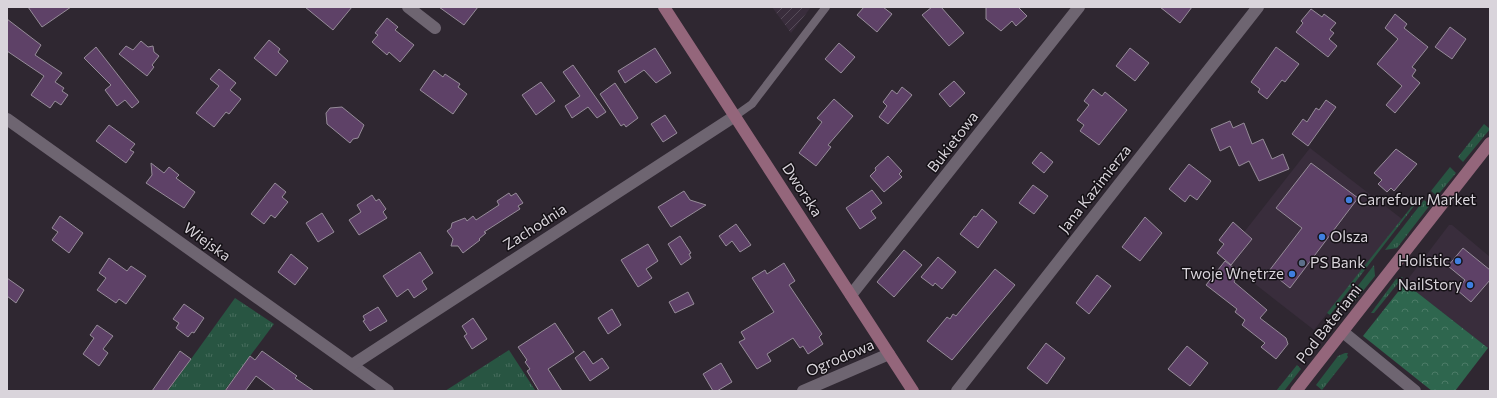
<svg xmlns="http://www.w3.org/2000/svg" width="1497" height="398" viewBox="0 0 1497 398" font-family="Commissioner,sans-serif">
	<defs>
		<pattern id="industrial-furrows" width="10" height="10" patternUnits="userSpaceOnUse"><rect width="10" height="10" fill="#392d3c"/><path d="M-1 1l2-2M0 10L10 0M9 11l2-2" fill="none" stroke="#554b58"/></pattern>
		<pattern id="grass-tufts" width="24" height="20" patternUnits="userSpaceOnUse"><rect width="24" height="20" fill="#285542"/><path d="M3 7l-1-3M5 7V3M7 7l1-3M15 17l-1-3M17 17v-4M19 17l1-3" fill="none" stroke="#476d5d"/></pattern>
		<pattern id="forest-crowns" width="20" height="18" patternUnits="userSpaceOnUse"><rect width="20" height="18" fill="#2e664e"/><path d="M2 6a3 3 0 1 1 6 0M12 15a3 3 0 1 1 6 0" fill="none" stroke="#4c7b67"/></pattern>
	</defs>
	<rect width="100%" height="100%" fill="#2f2731"/>
	<g fill="#392d3c">
		<polygon points="1310,148 1402,219 1314,330 1223,259"/>
		<polygon points="1449,225 1452,225 1490,257 1490,346 1488,348 1405,283"/>
	</g>
	<polygon fill="url(#industrial-furrows)" points="772,7 811,7 791,33"/>
	<g fill="url(#grass-tufts)">
		<polygon points="1484,124 1490,129 1463,162 1458,157"/>
		<polygon points="1450,167 1456,173 1437,196 1431,191"/>
		<polygon points="1420,196 1421,197 1330,315 1327,313"/>
		<polygon points="1424,200 1430,205 1397,248 1385,250"/>
		<polygon points="1374,265 1375,276 1355,301 1350,296"/>
		<polygon points="1403,277 1374,313 1371,313 1396,279"/>
		<polygon points="235,298 274,324 224,391 168,391"/>
		<polygon points="509,350 535,390 445,391"/>
		<polygon points="1345,353 1348,353 1347,355 1348,357 1322,390 1316,385 1338,356"/>
		<polygon points="1297,365 1301,369 1284,391 1276,391"/>
	</g>
	<polygon fill="url(#forest-crowns)" points="1405,283 1488,348 1455,391 1432,391 1363,336"/>
	<g fill="#5e4167" stroke="#968c99">
		<polygon points="28,7 71,7 42,27"/>
		<polygon points="305,7 352,7 333,30"/>
		<polygon points="439,7 478,7 464,25"/>
		<polygon points="864,7 883,7 892,14 877,32 857,15"/>
		<polygon points="932,7 941,7 964,33 949,46 922,15"/>
		<polygon points="986,7 1018,7 1027,16 1016,26 1012,21 1001,31 986,19"/>
		<polygon points="1160,7 1192,7 1180,23"/>
		<polygon points="1311,9 1322,17 1324,14 1336,23 1330,30 1334,33 1329,39 1337,46 1328,57 1296,32 1303,23 1301,21"/>
		<polygon points="1395,14 1407,24 1404,28 1428,47 1412,67 1416,70 1412,76 1420,83 1395,113 1386,105 1402,86 1377,64 1398,39 1385,28"/>
		<polygon points="387,18 398,27 395,30 414,45 400,62 389,52 387,55 372,42 378,35 375,33"/>
		<polygon points="7,19 41,45 35,55 62,73 55,82 64,88 62,91 68,95 61,105 55,101 50,108 31,95 44,76 7,51"/>
		<polygon points="1450,27 1466,39 1452,59 1435,47"/>
		<polygon points="269,40 280,49 278,52 288,61 276,76 254,58"/>
		<polygon points="141,41 148,47 153,46 154,52 159,56 152,65 154,67 147,76 119,54 126,46 133,50"/>
		<polygon points="839,43 855,57 841,73 825,59"/>
		<polygon points="96,47 139,102 132,108 125,100 117,106 105,90 111,85 84,58"/>
		<polygon points="1276,47 1299,64 1285,82 1282,80 1267,99 1258,92 1260,89 1251,82"/>
		<polygon points="655,48 671,73 656,83 644,70 625,83 618,71"/>
		<polygon points="1130,48 1149,63 1135,81 1116,66"/>
		<polygon points="573,65 606,112 597,118 588,107 572,118 565,106 580,96 563,72"/>
		<polygon points="219,69 236,83 230,90 241,99 229,114 226,112 214,127 196,113 219,86 210,79"/>
		<polygon points="434,70 443,77 445,74 460,84 458,87 467,94 453,114 420,90"/>
		<polygon points="954,81 965,93 950,107 939,94"/>
		<polygon points="541,82 555,101 536,115 522,95"/>
		<polygon points="615,83 638,118 626,127 624,124 621,126 600,94"/>
		<polygon points="902,87 912,95 888,124 879,117 887,106 883,102 892,90 897,94"/>
		<polygon points="1093,89 1102,96 1105,92 1127,110 1099,145 1080,131 1084,125 1077,120 1089,105 1084,101"/>
		<polygon points="834,99 853,116 828,145 831,147 816,166 799,153 822,122 817,118"/>
		<polygon points="1326,100 1336,107 1308,146 1292,134 1303,119 1307,122 1316,108 1319,110"/>
		<polygon points="342,107 364,125 358,138 353,139 350,143 327,124 326,113 330,108"/>
		<polygon points="665,115 677,133 663,142 651,124"/>
		<polygon points="1230,121 1233,128 1244,123 1252,144 1263,139 1272,159 1283,154 1289,169 1259,181 1249,161 1239,166 1230,146 1220,151 1211,129"/>
		<polygon points="109,125 135,144 130,150 134,152 126,163 96,141"/>
		<polygon points="1396,149 1417,164 1394,191 1391,188 1387,192 1378,184 1382,180 1374,173"/>
		<polygon points="1041,152 1053,162 1044,173 1032,163"/>
		<polygon points="888,156 902,171 899,174 902,177 884,192 870,176 876,170 875,168"/>
		<polygon points="151,163 164,173 169,167 179,175 176,178 195,192 184,208 146,183 152,175"/>
		<polygon points="1311,163 1358,198 1290,288 1269,271 1302,228 1276,208"/>
		<polygon points="1189,164 1211,181 1197,200 1190,195 1185,202 1169,189"/>
		<polygon points="275,183 286,192 282,197 288,202 275,218 271,215 264,224 251,214"/>
		<polygon points="1033,185 1048,196 1034,214 1019,203"/>
		<polygon points="872,190 882,203 871,211 876,218 860,229 846,208"/>
		<polygon points="684,191 690,200 706,205 671,227 658,207"/>
		<polygon points="509,193 511,196 516,193 523,203 518,206 520,209 484,232 486,233 479,239 480,240 463,253 458,246 451,246 453,239 447,231 451,228 452,223 465,218 467,221 473,216 476,220 499,205 497,201"/>
		<polygon points="372,195 376,201 379,199 386,209 383,212 387,218 359,235 349,220 361,212 357,205"/>
		<polygon points="982,209 997,222 978,248 960,234 974,216 976,217"/>
		<polygon points="322,213 334,232 318,242 306,223"/>
		<polygon points="60,216 83,233 69,253 52,240 58,232 52,228"/>
		<polygon points="1145,217 1162,233 1140,261 1122,247"/>
		<polygon points="1233,222 1252,239 1231,265 1217,253 1224,244 1219,240"/>
		<polygon points="736,224 751,245 740,252 732,241 726,246 719,236"/>
		<polygon points="680,236 691,253 689,254 691,258 681,265 668,244"/>
		<polygon points="648,244 658,261 646,269 652,278 638,287 621,260"/>
		<polygon points="1463,248 1490,270 1490,280 1471,302 1457,290 1465,280 1448,266"/>
		<polygon points="904,250 922,265 894,297 877,282"/>
		<polygon points="420,252 433,273 422,281 427,289 414,298 408,289 397,297 383,276"/>
		<polygon points="291,254 308,268 295,285 278,272"/>
		<polygon points="938,257 956,272 942,289 935,283 933,286 921,277"/>
		<polygon points="109,258 127,271 131,266 146,276 126,304 119,299 116,303 97,290 106,278 99,273"/>
		<polygon points="1225,261 1239,272 1234,282 1267,310 1260,318 1286,338 1288,344 1276,359 1261,347 1265,343 1242,325 1245,320 1235,312 1237,309 1206,285"/>
		<polygon points="784,263 795,281 789,285 822,334 819,337 823,344 808,354 803,346 800,348 793,338 767,354 771,361 757,369 739,342 745,339 741,332 774,312 752,278 765,270 767,274"/>
		<polygon points="995,269 1015,285 952,360 927,341 947,317 950,319 953,314 956,316"/>
		<polygon points="1097,275 1111,286 1089,314 1076,303"/>
		<polygon points="7,278 24,290 16,303 7,296"/>
		<polygon points="688,292 694,304 675,313 669,302"/>
		<polygon points="184,304 204,318 194,333 192,332 188,337 176,328 179,323 173,319"/>
		<polygon points="378,307 387,321 370,331 363,321 365,320 363,316"/>
		<polygon points="612,309 621,325 608,334 598,318"/>
		<polygon points="473,318 487,339 472,349 464,336 467,334 462,326"/>
		<polygon points="555,323 574,352 548,369 562,391 539,391 527,371 530,369 525,362 527,360 518,347"/>
		<polygon points="97,325 113,336 103,349 108,353 99,366 83,354 94,338 90,335"/>
		<polygon points="1046,343 1065,358 1047,384 1027,368"/>
		<polygon points="1187,346 1208,363 1190,386 1168,369"/>
		<polygon points="180,351 191,359 167,391 152,391"/>
		<polygon points="262,351 297,376 295,378 314,391 276,391 256,376 245,391 225,391 250,356 255,360"/>
		<polygon points="584,351 593,364 602,358 609,368 590,381 575,358"/>
		<polygon points="721,363 732,382 717,391 713,391 703,374"/>
	</g>
	<g fill="none" stroke-linecap="round" stroke-linejoin="round">
		<polyline stroke="#6e6571" stroke-width="8" points="735,116 752,104 826,7"/>
		<g stroke="#6e6571" stroke-width="12">
			<polyline points="408,7 435,28"/>
			<polyline points="7,119 388,391"/>
			<polyline points="851,295 1079,7"/>
			<polyline points="1343,332 1415,391"/>
			<polyline points="352,365 735,116"/>
			<polyline points="803,391 889,354"/>
			<polyline points="957,391 1258,7"/>
		</g>
		<g stroke="#94667b" stroke-width="12">
			<polyline points="664,7 913,391"/>
			<polyline points="1296,391 1490,143"/>
		</g>
	</g>
	<g fill="#3f7fe0" stroke="#151116" stroke-width="1.5">
		<circle cx="1349" cy="200" r="4"/>
		<circle cx="1322" cy="237" r="4"/>
		<circle cx="1458" cy="261" r="4"/>
		<circle cx="1292" cy="274" r="4"/>
		<circle cx="1470" cy="285" r="4"/>
	</g>
	<circle fill="#5c6f8a" stroke="#151116" stroke-width="1.5" cx="1302" cy="263" r="4"/>
	<g text-anchor="middle" stroke-width="3" stroke-linejoin="round" paint-order="stroke">
		<g font-size="15" fill="#d9d4db" stroke="#151116">
			<text transform="translate(953 142) rotate(-52)" y="5">Bukietowa</text>
			<text transform="translate(1095 189) rotate(-52)" y="5">Jana Kazimierza</text>
			<text transform="translate(802 190) rotate(57)" y="5">Dworska</text>
			<text transform="translate(535 227) rotate(-33)" y="5">Zachodnia</text>
			<text transform="translate(207 242) rotate(36)" y="5">Wiejska</text>
			<text transform="translate(1329 324) rotate(-52)" y="5">Pod Bateriami</text>
			<text transform="translate(840 358) rotate(-23)" y="5">Ogrodowa</text>
		</g>
		<g font-size="15" fill="#d9d4db" stroke="#151116" text-anchor="start">
			<text x="1357" y="205">Carrefour Market</text>
			<text x="1330" y="242">Olsza</text>
			<text x="1450" y="266" text-anchor="end">Holistic</text>
			<text x="1310" y="268">PS Bank</text>
			<text x="1284" y="279" text-anchor="end">Twoje Wnętrze</text>
			<text x="1462" y="290" text-anchor="end">NailStory</text>
		</g>
	</g>
	<rect width="1497" height="398" fill="none" stroke="#d9d4db" stroke-width="16"/>
</svg>
